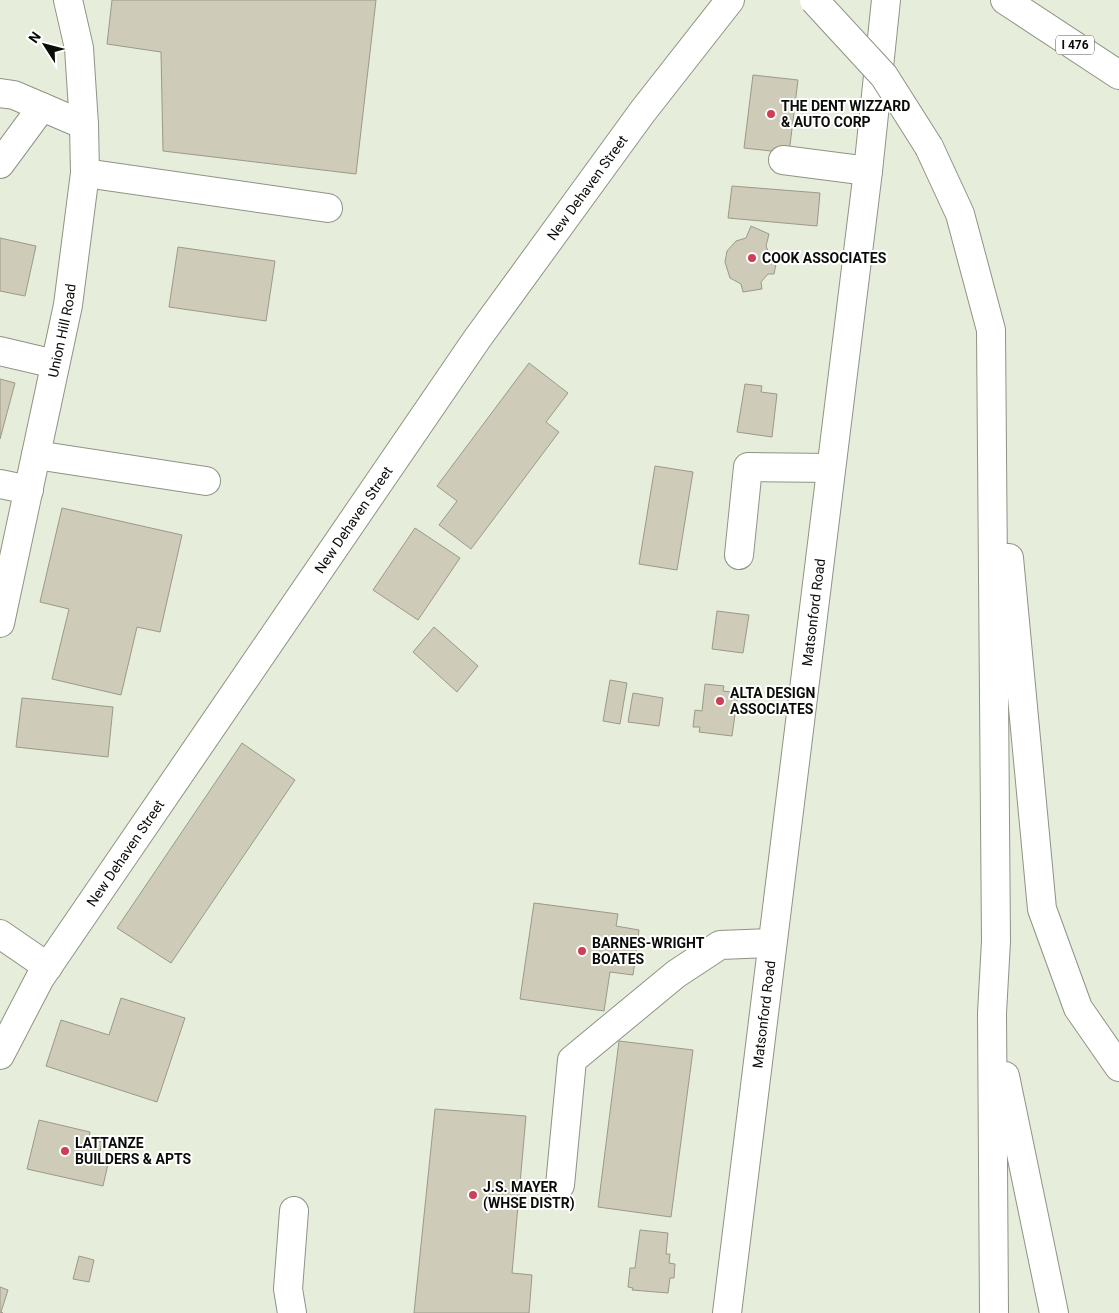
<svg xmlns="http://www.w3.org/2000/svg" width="1119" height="1313" viewBox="0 0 1119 1313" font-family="Roboto,sans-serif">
	<rect width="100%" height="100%" fill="#e7eddb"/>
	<g fill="#cecbb9" stroke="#9b9988">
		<polygon points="112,0 376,0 356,174 163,151 161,52 107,44"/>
		<polygon points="753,75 798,80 789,153 744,148"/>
		<polygon points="732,186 820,193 817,226 728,218"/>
		<polygon points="751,226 769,234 766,246 769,253 778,254 774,274 768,274 761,282 762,289 743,292 741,284 730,278 725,262 727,251 736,241 746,238"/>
		<polygon points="0,238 36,246 25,296 0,291"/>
		<polygon points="178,247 275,261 266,321 169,307"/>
		<polygon points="529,363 568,393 546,422 559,432 471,549 439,525 457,501 437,486"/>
		<polygon points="0,379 15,383 0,439"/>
		<polygon points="745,384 762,386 761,392 777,394 772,437 737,432"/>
		<polygon points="655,466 693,472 677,570 639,564"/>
		<polygon points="62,508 182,535 160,632 137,627 121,695 52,679 69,609 40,602"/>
		<polygon points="415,528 460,558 418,620 373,590"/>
		<polygon points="717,611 749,615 743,653 712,649"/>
		<polygon points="434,627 478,666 457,692 413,652"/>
		<polygon points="610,680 627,683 620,724 603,721"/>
		<polygon points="705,684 724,686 723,691 738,693 732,736 699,732 700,727 693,727 695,710 702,711"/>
		<polygon points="633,693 663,698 659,726 628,722"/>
		<polygon points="22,698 113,707 108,757 16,747"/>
		<polygon points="242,743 295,780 171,963 117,928"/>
		<polygon points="534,903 618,914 616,926 639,930 633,975 610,972 604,1011 520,999"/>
		<polygon points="121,998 185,1018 157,1102 46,1066 61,1020 109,1035"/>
		<polygon points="619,1041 693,1050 671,1217 598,1207"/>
		<polygon points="435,1109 526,1116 512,1273 532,1275 529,1313 414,1313"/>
		<polygon points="39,1120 90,1132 89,1139 102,1142 98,1161 108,1164 103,1186 27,1169"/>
		<polygon points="640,1230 668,1233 666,1254 670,1254 669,1263 675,1264 674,1278 670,1278 668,1293 632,1290 633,1288 628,1287 630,1268 635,1268"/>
		<polygon points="79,1256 94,1260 89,1282 73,1279"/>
		<polygon points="0,1287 8,1290 1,1312 3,1313 0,1313"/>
	</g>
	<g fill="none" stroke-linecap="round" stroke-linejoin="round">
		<g stroke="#8e9483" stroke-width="30">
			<g id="minor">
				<polyline points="0,93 14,95 84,125"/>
				<polyline points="783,160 868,171"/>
				<polyline points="0,164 42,107"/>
				<polyline points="85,173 328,208"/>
				<polyline points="0,351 55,364"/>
				<polyline points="36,455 206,481"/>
				<polyline points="0,484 29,490"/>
				<polyline points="739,555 748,467 831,468"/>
				<path id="s1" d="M 0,623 L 68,305 L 85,173 L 84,125 L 79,48 L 68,0"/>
				<polyline points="0,934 48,967"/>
				<path id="s2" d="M 0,1055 L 40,978 L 477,339 L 643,111 L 730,0"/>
				<polyline points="560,1185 572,1060 676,974 720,945 772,943"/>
				<polyline points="292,1313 288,1289 294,1211"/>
			</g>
		</g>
		<g stroke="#8e9483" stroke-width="30">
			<g id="major">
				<path id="s3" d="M 727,1313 L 868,171 L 886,0"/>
			</g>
		</g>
		<g stroke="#8e9483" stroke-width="30">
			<g id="highway">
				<polyline points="1005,0 1119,75"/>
				<polyline points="929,147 960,214 991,330 996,941 992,1013 994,1313"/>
				<polyline points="1009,558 1042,909 1078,1008 1119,1067"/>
				<polyline points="1005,1076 1054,1313"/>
			</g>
		</g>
		<use href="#minor" stroke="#fff" stroke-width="28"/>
		<use href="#major" stroke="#fff" stroke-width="28"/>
		<use href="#highway" stroke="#fff" stroke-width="28"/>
		<g stroke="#8e9483" stroke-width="30" stroke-linecap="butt">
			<polyline id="highway-bridge" points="814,0 884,76 929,147"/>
		</g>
		<use href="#highway-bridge" stroke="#fff" stroke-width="28"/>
	</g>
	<g fill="#ce3e57" stroke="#fff" stroke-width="2">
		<circle cx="771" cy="114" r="5"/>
		<circle cx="752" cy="258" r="5"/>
		<circle cx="720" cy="701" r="5"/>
		<circle cx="582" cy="951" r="5"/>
		<circle cx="65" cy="1151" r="5"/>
		<circle cx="473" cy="1195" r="5"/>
	</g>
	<g text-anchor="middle" stroke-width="4" stroke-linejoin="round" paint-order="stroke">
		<rect fill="#fff" stroke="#545551" stroke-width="1" x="1056" y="35.5" width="38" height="19" rx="4"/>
		<g font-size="12" font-weight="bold" fill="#0a0c07">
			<text x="1075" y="49">I 476</text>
		</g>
		<g font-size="14" font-weight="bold" fill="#0a0c07" stroke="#fff" text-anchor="start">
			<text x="781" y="111">THE DENT WIZZARD<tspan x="781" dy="16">&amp; AUTO CORP</tspan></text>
			<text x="762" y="263">COOK ASSOCIATES</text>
			<text x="730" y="698">ALTA DESIGN<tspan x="730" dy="16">ASSOCIATES</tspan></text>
			<text x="592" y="948">BARNES-WRIGHT<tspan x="592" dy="16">BOATES</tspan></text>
			<text x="75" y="1148">LATTANZE<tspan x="75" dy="16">BUILDERS &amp; APTS</tspan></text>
			<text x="483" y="1192">J.S. MAYER<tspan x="483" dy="16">(WHSE DISTR)</tspan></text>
		</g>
		<g font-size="14" fill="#0a0c07" stroke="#fff">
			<text dy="5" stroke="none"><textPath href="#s2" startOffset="1048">New Dehaven Street</textPath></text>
			<text dy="5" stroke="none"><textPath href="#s1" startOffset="299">Union Hill Road</textPath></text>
			<text dy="5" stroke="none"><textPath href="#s2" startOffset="642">New Dehaven Street</textPath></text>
			<text dy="5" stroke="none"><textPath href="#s3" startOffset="706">Matsonford Road</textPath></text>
			<text dy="5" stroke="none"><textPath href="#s2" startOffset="238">New Dehaven Street</textPath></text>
			<text dy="5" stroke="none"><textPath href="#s3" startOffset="301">Matsonford Road</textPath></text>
		</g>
	</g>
	<g transform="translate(45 45) rotate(306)" stroke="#ffffff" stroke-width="4" paint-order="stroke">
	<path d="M0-4L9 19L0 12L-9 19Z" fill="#0a0c07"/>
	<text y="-8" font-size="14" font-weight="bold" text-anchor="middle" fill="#0a0c07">N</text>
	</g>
</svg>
